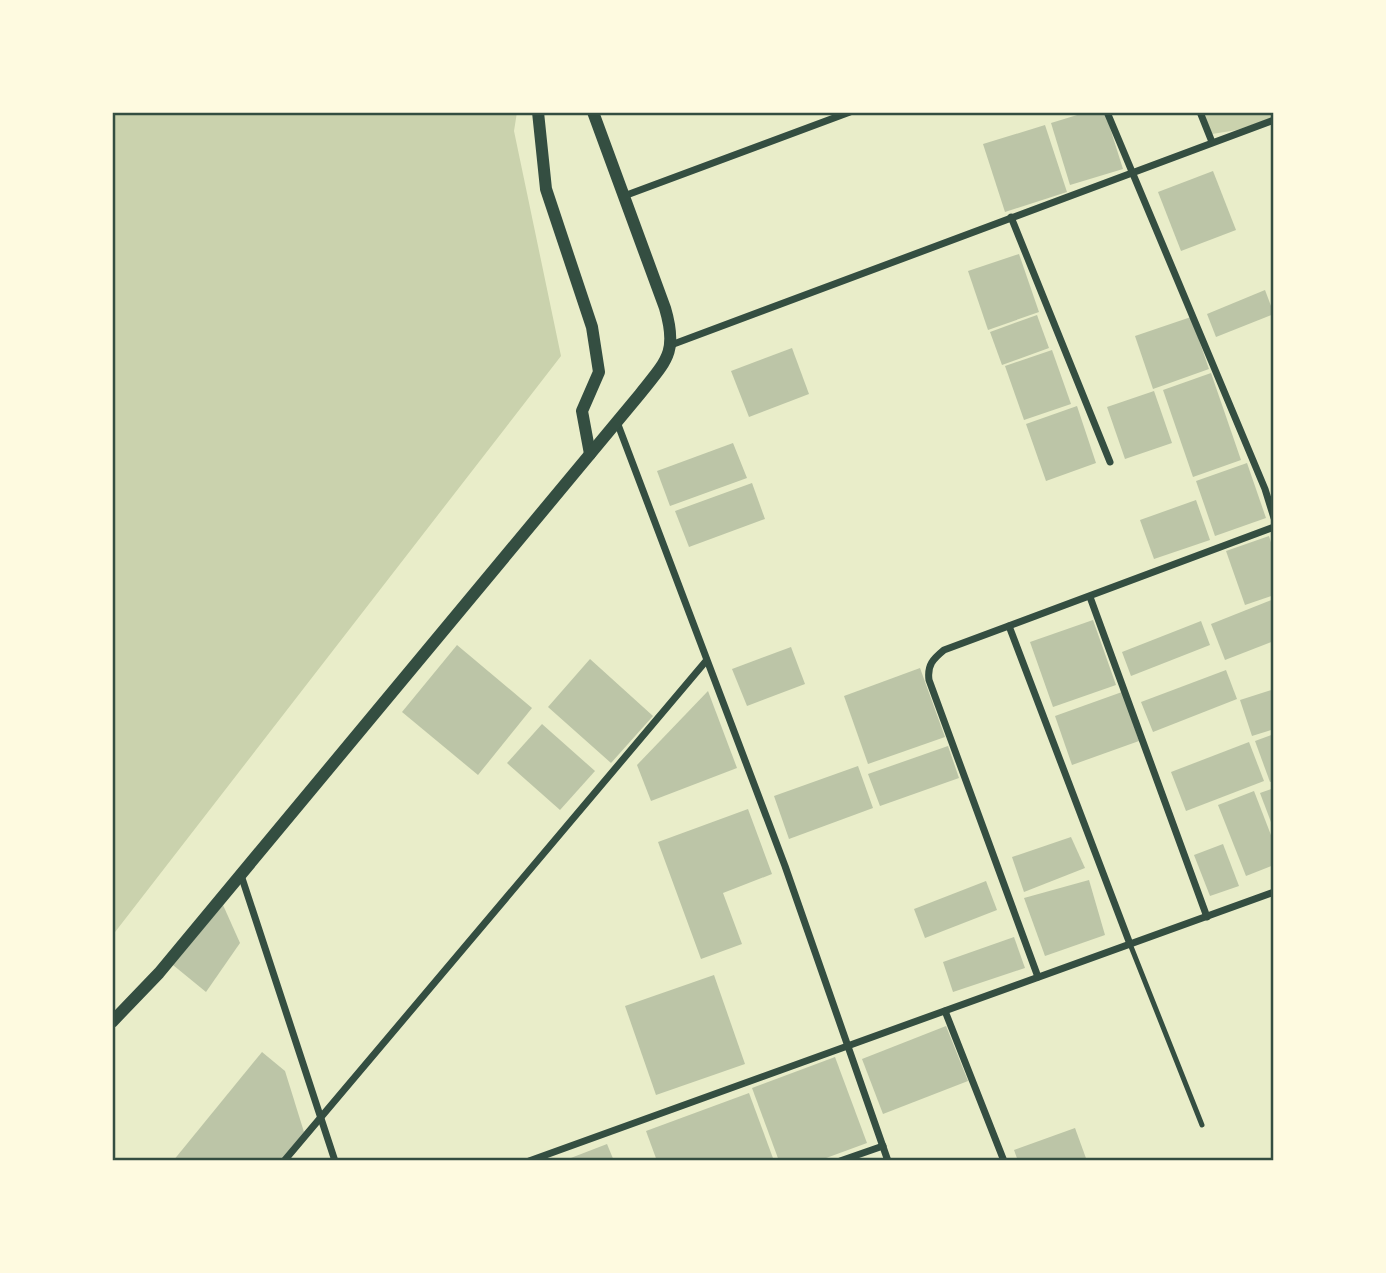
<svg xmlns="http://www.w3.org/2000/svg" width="1386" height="1273" viewBox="0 0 1386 1273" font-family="Poppins,sans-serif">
	<rect width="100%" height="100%" fill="#e9edc9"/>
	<g fill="#cad2ad">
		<polygon points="112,112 517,112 514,131 561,356 112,936"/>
		<polygon points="1203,112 1274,112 1274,117 1237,130 1212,134"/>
	</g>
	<g fill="#bcc5a7">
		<polygon points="1087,112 1105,112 1123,169 1070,185 1051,123"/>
		<polygon points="1045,125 1067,192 1005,212 983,144"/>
		<polygon points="1213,171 1236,230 1181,251 1158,192"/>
		<polygon points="1019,254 1039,312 988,330 968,271"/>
		<polygon points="1265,290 1274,314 1216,337 1207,314"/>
		<polygon points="1037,315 1049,348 1002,365 990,332"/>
		<polygon points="1191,317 1209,369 1153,389 1135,336"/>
		<polygon points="792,348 809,394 749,417 731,371"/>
		<polygon points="1052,350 1071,404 1024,420 1005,366"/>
		<polygon points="1211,373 1241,460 1193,477 1163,390"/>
		<polygon points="1154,391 1172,443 1125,459 1107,407"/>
		<polygon points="1077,406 1096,463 1046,481 1026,424"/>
		<polygon points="733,443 747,478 670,506 657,471"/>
		<polygon points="1247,463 1266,518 1215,536 1196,481"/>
		<polygon points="752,483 765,519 689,547 675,511"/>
		<polygon points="1196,500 1210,540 1154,559 1140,520"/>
		<polygon points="1269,536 1274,552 1274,595 1245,605 1226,551"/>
		<polygon points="1274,599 1274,641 1225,660 1211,624"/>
		<polygon points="1093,620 1116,685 1053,707 1030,642"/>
		<polygon points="1201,621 1210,645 1131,676 1122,652"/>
		<polygon points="457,645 532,708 478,775 402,712"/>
		<polygon points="791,647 805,684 747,706 732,669"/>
		<polygon points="590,659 653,716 611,763 548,707"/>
		<polygon points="920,668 945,737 868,764 844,696"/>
		<polygon points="1226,670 1237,699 1153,732 1141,702"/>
		<polygon points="1274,689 1274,729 1252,736 1240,700"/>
		<polygon points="708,691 737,768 651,801 637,765"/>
		<polygon points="1122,692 1139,741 1072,765 1055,716"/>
		<polygon points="542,724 595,771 560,810 507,763"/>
		<polygon points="1274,734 1274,781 1270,782 1255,741"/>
		<polygon points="1249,742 1264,781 1186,811 1171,772"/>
		<polygon points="948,746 959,778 880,806 868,774"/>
		<polygon points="858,766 873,808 789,839 774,796"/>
		<polygon points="1274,788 1274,830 1260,793"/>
		<polygon points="1254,791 1274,843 1274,865 1246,876 1218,805"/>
		<polygon points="748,809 772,874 723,893 742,944 701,959 658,842"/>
		<polygon points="1071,837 1085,868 1024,892 1012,857"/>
		<polygon points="1223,844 1239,886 1210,896 1194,855"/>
		<polygon points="1089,880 1105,935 1045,956 1024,898"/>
		<polygon points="986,881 997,910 925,938 914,909"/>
		<polygon points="223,905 240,943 206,992 173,965"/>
		<polygon points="1014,937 1025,968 953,992 943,962"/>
		<polygon points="714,975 745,1064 656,1095 625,1006"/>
		<polygon points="946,1026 968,1081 883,1114 862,1059"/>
		<polygon points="262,1052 285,1071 304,1132 280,1161 173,1161"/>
		<polygon points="835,1057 867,1143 818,1161 779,1161 752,1088"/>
		<polygon points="749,1093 774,1161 657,1161 646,1131"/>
		<polygon points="1075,1128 1087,1161 1018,1161 1014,1150"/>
		<polygon points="607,1144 614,1161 563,1161"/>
	</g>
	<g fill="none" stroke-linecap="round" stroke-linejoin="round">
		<polyline stroke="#344e41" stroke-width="5" points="1130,944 1202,1125"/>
		<g stroke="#344e41" stroke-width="7">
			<polyline points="1107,112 1265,489 1274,518"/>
			<polyline points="1200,112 1212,142"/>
			<polyline points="624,196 850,112"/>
			<polyline points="1011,217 1110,462"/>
			<polyline points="671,345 1274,120"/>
			<polyline points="617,422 785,866 888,1161"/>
			<polyline points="1090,597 1207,917"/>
			<polyline points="1009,626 1130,944"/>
			<polyline points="241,875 335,1161"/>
			<path d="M 1038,977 L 929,680 C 927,665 933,659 944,650 L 1274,527"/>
			<polyline points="945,1011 1004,1161"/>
			<polyline points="284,1161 706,661"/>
			<polyline points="529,1161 1274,892"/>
			<polyline points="840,1161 883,1146"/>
		</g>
		<g stroke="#344e41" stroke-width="12">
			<polyline points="538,112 546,189 592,327 599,372 582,411 590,454"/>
			<path d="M 112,1022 L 159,973 L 640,394 C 667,360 678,352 665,308 L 593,112"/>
		</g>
	</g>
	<rect width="1386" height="1273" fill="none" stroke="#fefae0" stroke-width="228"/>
	<rect x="114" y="114" width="1158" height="1045" fill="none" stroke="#344e41" stroke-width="2.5"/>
</svg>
